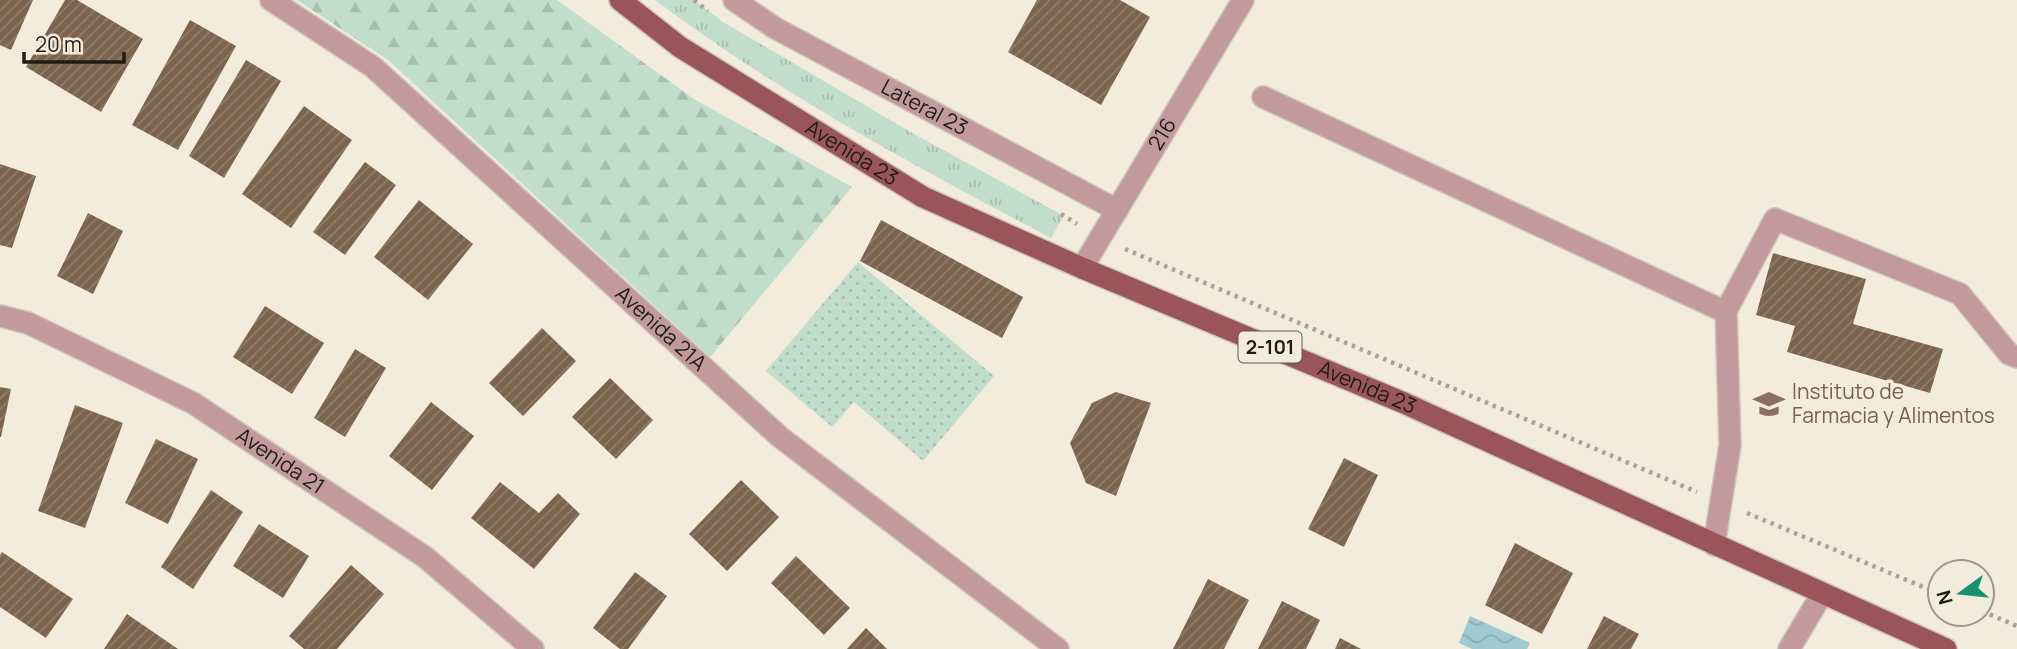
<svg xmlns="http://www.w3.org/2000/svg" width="2017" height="649" viewBox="0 0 2017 649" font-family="Manrope,sans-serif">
	<defs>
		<pattern id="grass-tufts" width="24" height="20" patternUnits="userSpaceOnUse" patternTransform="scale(1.75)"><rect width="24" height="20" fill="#c1decc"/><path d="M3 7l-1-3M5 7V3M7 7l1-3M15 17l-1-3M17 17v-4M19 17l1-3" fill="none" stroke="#a5beae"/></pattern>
		<pattern id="forest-firs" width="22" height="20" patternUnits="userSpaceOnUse" patternTransform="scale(1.75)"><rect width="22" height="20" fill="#c1decc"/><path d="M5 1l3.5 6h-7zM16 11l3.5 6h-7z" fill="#a5beae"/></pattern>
		<pattern id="park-dots" width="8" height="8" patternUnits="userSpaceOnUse" patternTransform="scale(1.75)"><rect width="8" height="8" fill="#c1decc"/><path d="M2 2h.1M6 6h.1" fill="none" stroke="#a5beae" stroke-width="1.8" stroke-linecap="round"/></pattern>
		<pattern id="water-waves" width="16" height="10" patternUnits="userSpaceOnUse" patternTransform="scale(1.75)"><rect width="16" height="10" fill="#9fcad0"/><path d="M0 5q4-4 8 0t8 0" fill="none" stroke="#88adb2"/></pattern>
		<pattern id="building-hatch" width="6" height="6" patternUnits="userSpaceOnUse" patternTransform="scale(1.75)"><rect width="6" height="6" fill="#7c644c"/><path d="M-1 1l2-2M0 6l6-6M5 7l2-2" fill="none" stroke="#8f7e6d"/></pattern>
	</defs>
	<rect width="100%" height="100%" fill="#f3ebdc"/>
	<path fill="url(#grass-tufts)" d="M 655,0 L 694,0 L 723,22 L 914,134 L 1064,216 L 1051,238 C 915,166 778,93 655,0 Z"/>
	<polygon fill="url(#forest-firs)" points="297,0 557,0 694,99 852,187 710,357 388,60"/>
	<polygon fill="url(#park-dots)" points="858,262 994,376 923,461 854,402 832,427 766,371"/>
	<polygon fill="url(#water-waves)" points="1470,616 1530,643 1527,649 1472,649 1459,643"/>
	<g fill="url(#building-hatch)">
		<polygon points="0,0 33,0 11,50 0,45"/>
		<polygon points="65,0 77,0 143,39 101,112 26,67"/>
		<polygon points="1037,0 1120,0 1150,17 1101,105 1008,52"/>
		<polygon points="190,20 236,46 178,150 132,125"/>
		<polygon points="246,60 281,81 224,178 189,156"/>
		<polygon points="304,106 352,140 291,228 242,194"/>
		<polygon points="365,162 396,185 345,255 313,232"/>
		<polygon points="0,164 36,176 12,248 0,245"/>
		<polygon points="419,200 473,244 428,300 374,257"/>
		<polygon points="88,213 123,231 93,294 57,276"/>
		<polygon points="881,220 1023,297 1002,338 860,261"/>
		<polygon points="1773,253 1866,279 1853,324 1943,349 1930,393 1787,352 1795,326 1756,315"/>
		<polygon points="265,306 324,343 292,394 233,357"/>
		<polygon points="542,328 576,361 523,416 489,383"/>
		<polygon points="355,349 386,368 345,437 314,418"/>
		<polygon points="610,378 653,420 616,459 572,417"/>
		<polygon points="0,387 11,389 1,437 0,437"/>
		<polygon points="1116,392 1151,403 1116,496 1086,483 1070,443 1092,403"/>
		<polygon points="431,402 474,436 432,490 389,456"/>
		<polygon points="75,405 123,423 85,528 38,511"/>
		<polygon points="156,439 198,459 168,524 125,503"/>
		<polygon points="1344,458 1378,475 1344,547 1308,529"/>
		<polygon points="741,480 779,517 727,571 689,534"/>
		<polygon points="500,482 539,513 558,493 580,514 534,569 471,518"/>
		<polygon points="211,490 243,512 193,589 161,567"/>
		<polygon points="259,524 309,556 283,598 233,566"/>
		<polygon points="1515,543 1573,573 1542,634 1485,605"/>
		<polygon points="2,552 73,599 46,638 0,607 0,555"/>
		<polygon points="796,556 850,608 824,635 771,583"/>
		<polygon points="351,565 384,594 337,649 304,649 289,636"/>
		<polygon points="635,572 667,596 628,649 620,649 593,628"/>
		<polygon points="1208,579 1249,600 1224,649 1173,649"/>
		<polygon points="1282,601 1320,620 1306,649 1258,649"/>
		<polygon points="127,614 178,649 104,649"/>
		<polygon points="1604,616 1639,634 1631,649 1587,649"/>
		<polygon points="866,628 887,649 847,649"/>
		<polygon points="1340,638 1361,649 1335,649"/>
	</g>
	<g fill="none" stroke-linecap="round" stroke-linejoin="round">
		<g stroke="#cdc6b9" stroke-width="24">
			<g id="minor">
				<path id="s1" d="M 271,0 L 373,67 L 780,437 L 1058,649"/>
				<path id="s2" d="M 734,0 L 775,28 L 1117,210"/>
				<polyline points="1263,97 1717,308 1726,311"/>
				<path id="s3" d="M 1082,268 L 1243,0"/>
				<path id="s4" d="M 0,316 L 28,323 L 193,403 L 425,557 L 533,649"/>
				<polyline points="1714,545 1730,445 1726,311 1775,219 1960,294 2009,354 2017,357"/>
				<polyline points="1789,649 1822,594"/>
			</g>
		</g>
		<g stroke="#cdc6b9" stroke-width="24">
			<g id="major">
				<path id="s5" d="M 620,0 L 680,47 L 923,197 L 1082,268 L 1404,403 L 1946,649"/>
			</g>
		</g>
		<g stroke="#a9a397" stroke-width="4.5" stroke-dasharray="3.5 5" stroke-linecap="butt">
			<polyline points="694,0 708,11"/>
			<polyline points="1061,214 1077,224"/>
			<polyline points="1125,249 1697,492"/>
			<polyline points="1747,513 1940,594"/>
			<polyline points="1982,611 2017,626"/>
		</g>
		<use href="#minor" stroke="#c29a9b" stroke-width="21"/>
		<use href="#major" stroke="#995559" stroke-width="21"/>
	</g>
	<defs>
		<g id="university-bare" transform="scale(2.415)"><path d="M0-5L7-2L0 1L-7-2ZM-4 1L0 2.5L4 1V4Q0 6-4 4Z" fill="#8d6e63" stroke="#f3ebdc" stroke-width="2.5" paint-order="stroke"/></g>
	</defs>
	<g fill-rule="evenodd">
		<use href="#university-bare" x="1769" y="404"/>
	</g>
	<g text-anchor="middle" stroke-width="7" stroke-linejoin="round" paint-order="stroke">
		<rect fill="#f3ebdc" stroke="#5f5a52" stroke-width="2" x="1238.5" y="331.5" width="63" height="31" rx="5"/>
		<g font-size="19" font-weight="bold" fill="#1f1c17">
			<text x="1270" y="354">2-101</text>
		</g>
		<g font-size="21" fill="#1f1c17" stroke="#f3ebdc">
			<text dy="7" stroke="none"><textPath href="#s2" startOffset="219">Lateral 23</textPath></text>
			<text dy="7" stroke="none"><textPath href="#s3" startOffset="156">216</textPath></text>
			<text dy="7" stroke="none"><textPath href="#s5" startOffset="278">Avenida 23</textPath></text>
			<text dy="7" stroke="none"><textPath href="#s1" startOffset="511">Avenida 21A</textPath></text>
			<text dy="7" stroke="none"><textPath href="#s5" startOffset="845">Avenida 23</textPath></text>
			<text dy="7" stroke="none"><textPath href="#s4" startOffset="317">Avenida 21</textPath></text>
		</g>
		<g font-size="21" fill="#785e54" stroke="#f3ebdc" text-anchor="start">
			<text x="1792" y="399">Instituto de<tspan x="1792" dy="24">Farmacia y Alimentos</tspan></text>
		</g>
	</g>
	<g transform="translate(1961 593) rotate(255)"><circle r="33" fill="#f3ebdc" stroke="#9e988d" stroke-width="2"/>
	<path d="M0-5L12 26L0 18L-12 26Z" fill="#1a9073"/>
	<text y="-10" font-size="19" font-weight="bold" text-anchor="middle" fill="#1f1c17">N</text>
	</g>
	<path d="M24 52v10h100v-10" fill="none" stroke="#1f1c17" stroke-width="3.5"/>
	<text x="35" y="52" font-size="21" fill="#1f1c17" stroke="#f3ebdc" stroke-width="5" paint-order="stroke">20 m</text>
</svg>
